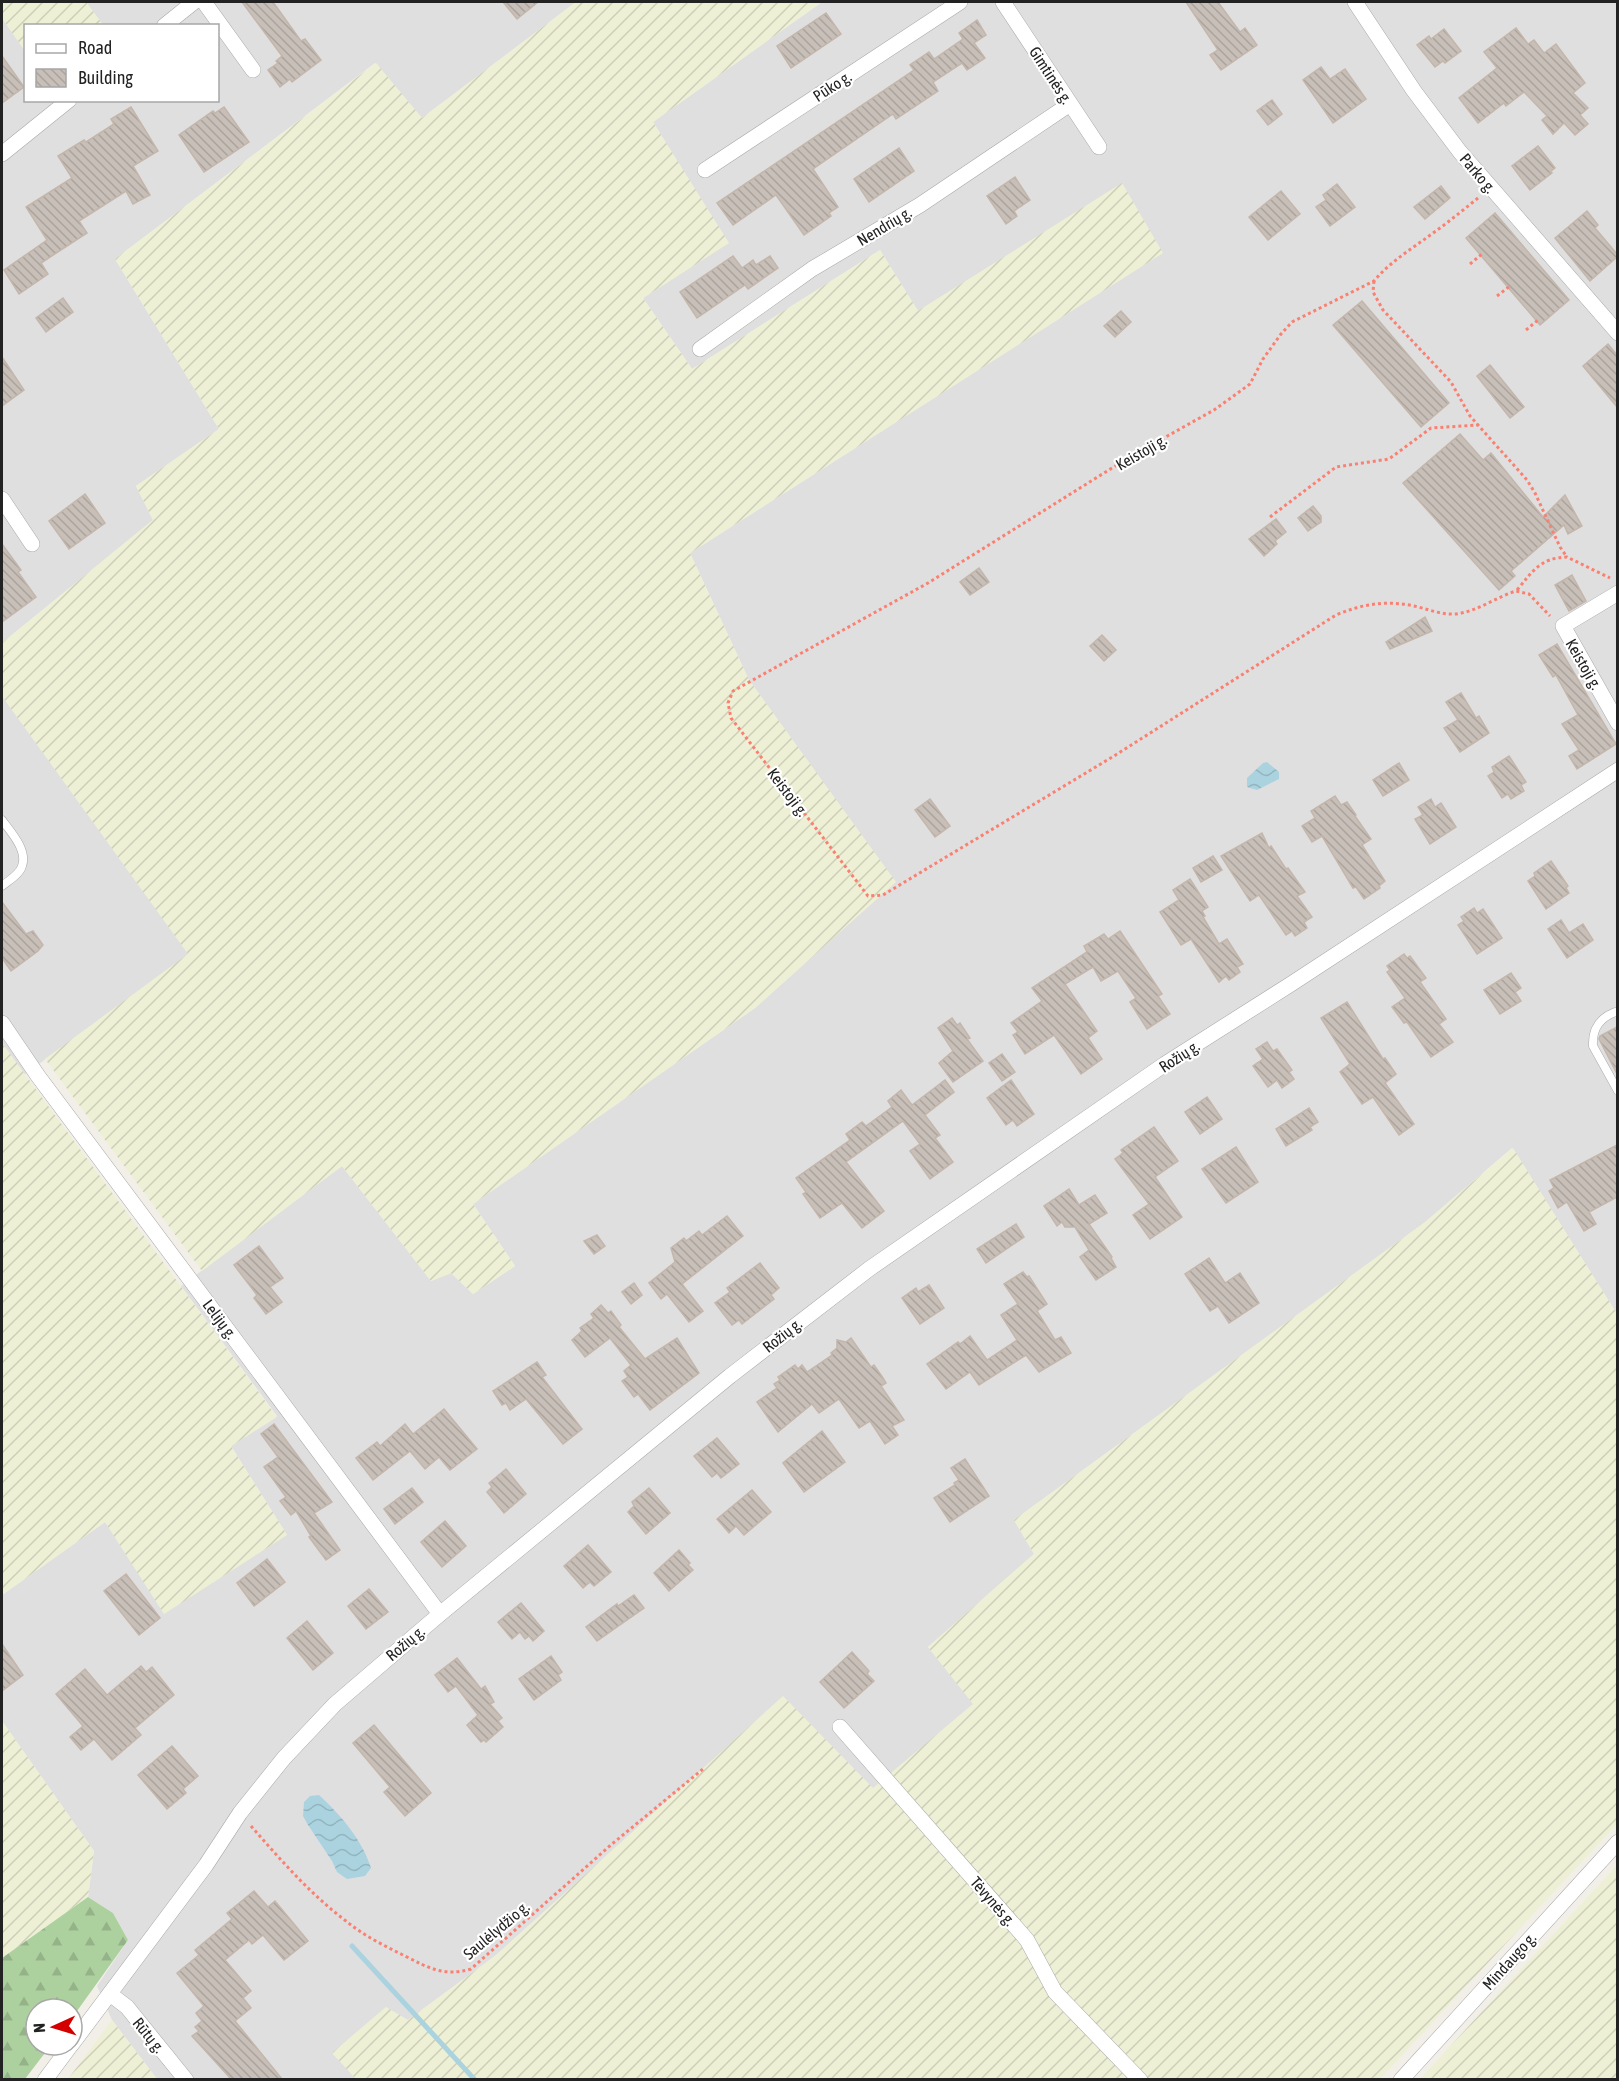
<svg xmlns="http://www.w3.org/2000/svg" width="1619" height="2081" viewBox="0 0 1619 2081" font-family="'Asap Condensed',sans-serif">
	<defs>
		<pattern id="farmland-furrows" width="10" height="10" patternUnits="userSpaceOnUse" patternTransform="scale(1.5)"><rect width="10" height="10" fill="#eef0d5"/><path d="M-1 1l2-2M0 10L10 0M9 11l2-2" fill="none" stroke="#ccceb7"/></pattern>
		<pattern id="forest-firs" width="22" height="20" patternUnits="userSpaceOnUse" patternTransform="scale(1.5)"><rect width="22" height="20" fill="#add19e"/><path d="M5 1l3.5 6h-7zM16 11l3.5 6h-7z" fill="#95b388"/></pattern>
		<pattern id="water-waves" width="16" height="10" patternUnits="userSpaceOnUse" patternTransform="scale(1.5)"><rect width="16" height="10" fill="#aad3df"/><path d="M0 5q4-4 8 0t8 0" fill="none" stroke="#92b5bf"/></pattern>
		<pattern id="building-back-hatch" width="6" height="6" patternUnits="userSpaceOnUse" patternTransform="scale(1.5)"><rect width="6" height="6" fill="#c7bfb8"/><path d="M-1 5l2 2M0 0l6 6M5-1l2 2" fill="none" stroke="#aba49e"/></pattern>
	</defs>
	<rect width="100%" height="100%" fill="#f2efe9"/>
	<g fill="#e0dfdf">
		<polygon points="86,2 576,2 422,118 375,63 115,259 219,429 136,486 153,520 2,643 2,18 25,51 26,100 218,100 218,26 103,25"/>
		<polygon points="822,2 1617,2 1617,1314 1512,1148 1424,1223 1014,1520 1034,1554 928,1647 974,1704 873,1789 783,1697 495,1956 408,2020 332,2053 357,2079 157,2079 112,2020 97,1986 128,1940 113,1913 88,1897 94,1851 2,1721 2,1595 105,1522 287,1535 231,1446 277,1416 181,1286 342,1166 431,1281 451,1273 473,1294 515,1266 473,1204 755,1008 895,882 749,680 690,553 1162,253 1122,184 918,311 880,250 692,369 643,298 728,243 653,122"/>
		<polygon points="2,696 189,954 24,1075 2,1043"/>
	</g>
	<g fill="url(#farmland-furrows)">
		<polygon points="2,2 86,2 103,25 26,26 25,51 2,18"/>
		<polygon points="576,2 822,2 653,122 729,243 643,298 692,369 880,250 918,311 1122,183 1163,253 690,553 749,680 896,882 755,1008 473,1204 515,1266 473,1294 451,1273 431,1281 342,1166 202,1271 45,1059 188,954 2,696 2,643 153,520 136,486 219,429 115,259 376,63 422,118"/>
		<polygon points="2,1043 277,1417 231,1446 287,1535 164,1614 105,1522 2,1595"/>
		<polygon points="1513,1148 1617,1314 1617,1824 1380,2079 357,2080 332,2053 386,2007 408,2020 495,1956 783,1696 873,1788 973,1704 928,1647 1034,1554 1014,1520 1424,1223"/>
		<polygon points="2,1721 94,1851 88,1897 2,1958"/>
		<polygon points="1617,1865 1617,2079 1420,2079"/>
		<polygon points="112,2020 157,2079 68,2079"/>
	</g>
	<polygon fill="url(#forest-firs)" points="88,1897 113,1913 128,1940 72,2018 72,2009 36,2009 36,2045 51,2045 25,2079 2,2079 2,1958"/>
	<g fill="url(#water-waves)">
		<polygon points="1267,762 1279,772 1279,779 1257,790 1247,787 1247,778 1263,763"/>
		<path d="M 319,1795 C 340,1814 363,1841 371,1868 L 365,1876 L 347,1879 L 337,1872 L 332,1861 L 308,1825 L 303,1816 L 304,1802 L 310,1796 Z"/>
	</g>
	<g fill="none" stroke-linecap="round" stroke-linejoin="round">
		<polyline stroke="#aad3df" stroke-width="5" points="352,1946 475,2080"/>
	</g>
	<g fill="url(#building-back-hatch)" stroke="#c4b6ab" stroke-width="1.5">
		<polygon points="242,2 273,2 301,41 305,39 321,60 292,82 290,79 280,87 268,70 278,63 276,61 282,56"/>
		<polygon points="503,2 538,2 517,19"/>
		<polygon points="1186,2 1218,2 1240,32 1245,28 1257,45 1221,70 1210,55 1218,50"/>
		<polygon points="826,13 841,34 791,68 777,46"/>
		<polygon points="977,20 986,35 974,43 985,58 967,70 962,63 933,82 938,91 896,119 893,114 813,169 838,207 829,213 831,216 804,235 776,195 733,225 717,203 914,70 910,65 929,52 934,59 963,39 959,33"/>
		<polygon points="1516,28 1528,44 1534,40 1544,53 1556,44 1585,83 1573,93 1588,108 1580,115 1588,124 1575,135 1564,123 1553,134 1542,120 1547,116 1524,92 1506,106 1504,103 1478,123 1459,98 1497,68 1484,52"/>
		<polygon points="1444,29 1461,51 1445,63 1443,61 1435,67 1417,45 1429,36 1431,39"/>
		<polygon points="2,56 24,87 2,103"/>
		<polygon points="1321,67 1330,79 1345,69 1366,99 1333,123 1303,80"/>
		<polygon points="1272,100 1282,114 1268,125 1257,111"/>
		<polygon points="131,107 158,151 133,166 150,195 133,204 126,191 79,221 87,233 41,263 48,274 19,294 4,270 47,240 26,207 72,178 58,156 84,140 86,142 114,124 111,119"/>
		<polygon points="224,107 249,142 204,172 179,135 213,111 215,113"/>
		<polygon points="1538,146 1555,168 1550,172 1552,173 1530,190 1512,166"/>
		<polygon points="899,148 914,171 869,202 854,179"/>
		<polygon points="1015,177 1030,200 1014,211 1017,216 1006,224 987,196"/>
		<polygon points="1337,184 1355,207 1330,226 1316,207 1326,200 1323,195"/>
		<polygon points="1441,186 1450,198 1425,219 1414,207"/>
		<polygon points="1281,191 1300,214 1268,240 1249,217"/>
		<polygon points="1587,211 1598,225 1595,228 1617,254 1617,257 1590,281 1555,238"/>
		<polygon points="1495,213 1569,300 1540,325 1466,238"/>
		<polygon points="733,256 742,268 753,260 756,265 770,256 778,268 748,289 745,285 697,318 680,292"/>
		<polygon points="63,298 73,312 46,332 36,318"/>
		<polygon points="1362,301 1449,403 1421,427 1333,325"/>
		<polygon points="1121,311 1131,322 1115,337 1104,326"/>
		<polygon points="1608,344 1617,355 1617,407 1583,366"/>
		<polygon points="2,357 24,390 2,406"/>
		<polygon points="1490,365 1524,407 1510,418 1477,376"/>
		<polygon points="1460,434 1483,460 1491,453 1543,517 1565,495 1582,526 1568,534 1564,525 1511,571 1515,576 1499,590 1403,483"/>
		<polygon points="85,494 105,523 69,549 49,521"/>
		<polygon points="1313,506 1321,516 1321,522 1308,531 1298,518"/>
		<polygon points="1276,519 1286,532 1275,541 1277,544 1264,556 1249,539"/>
		<polygon points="2,544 21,570 18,572 36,597 2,622"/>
		<polygon points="979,568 989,582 970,595 960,582"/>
		<polygon points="1572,575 1586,601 1569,611 1555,585"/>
		<polygon points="1425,617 1432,631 1390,649 1386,642"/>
		<polygon points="1102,635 1116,650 1104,661 1090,646"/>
		<polygon points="1557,644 1616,744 1577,769 1569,756 1579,750 1562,724 1578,715 1556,675 1553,677 1539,655"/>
		<polygon points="1461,693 1476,718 1479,716 1489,733 1460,752 1444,728 1458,720 1446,702"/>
		<polygon points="1509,756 1526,782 1521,785 1524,791 1511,799 1508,794 1502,798 1488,776 1494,772 1492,767"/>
		<polygon points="1399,763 1409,780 1383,796 1373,780"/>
		<polygon points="1335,796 1341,805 1347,802 1356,815 1355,816 1371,839 1362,845 1385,881 1379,886 1380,888 1364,899 1356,887 1353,888 1322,836 1312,842 1302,826 1315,818 1311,811"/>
		<polygon points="930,799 950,826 935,837 915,810"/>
		<polygon points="1431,799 1435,807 1441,803 1456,827 1430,844 1415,819 1423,815 1418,807"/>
		<polygon points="1262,833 1269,848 1271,846 1286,869 1288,868 1305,892 1297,896 1312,917 1304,922 1307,928 1295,936 1292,931 1286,935 1259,895 1250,901 1221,856"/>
		<polygon points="1213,856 1222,870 1201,882 1193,868"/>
		<polygon points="1551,861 1568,886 1566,888 1569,893 1546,909 1528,881 1535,876 1534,873"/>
		<polygon points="1190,879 1208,907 1202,911 1205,916 1203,917 1219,944 1227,939 1243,964 1237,967 1240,972 1229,980 1226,976 1219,982 1191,939 1181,945 1160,912 1179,900 1173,890"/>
		<polygon points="2,902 26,934 33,931 43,945 38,951 11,971 2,958"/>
		<polygon points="1474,908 1477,913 1483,909 1502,938 1477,954 1458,925 1464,921 1461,917"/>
		<polygon points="1561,920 1569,933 1583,924 1593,940 1567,958 1548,929"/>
		<polygon points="1120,931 1162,994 1158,996 1170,1014 1147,1029 1130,1002 1136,998 1118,971 1101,981 1093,967 1065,984 1097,1031 1088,1038 1102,1059 1081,1074 1054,1035 1025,1054 1013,1035 1018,1032 1011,1023 1042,1001 1032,988 1087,952 1084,946 1104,934 1108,939"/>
		<polygon points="1404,954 1407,958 1410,956 1426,978 1420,982 1446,1019 1439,1024 1453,1042 1431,1057 1407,1022 1404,1023 1392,1007 1405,998 1387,972 1390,970 1387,966"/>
		<polygon points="1511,973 1521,988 1515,992 1521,1001 1500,1014 1484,990"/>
		<polygon points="1347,1002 1383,1059 1385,1058 1396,1074 1385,1083 1414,1124 1399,1135 1373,1097 1362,1104 1340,1072 1350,1064 1321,1018"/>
		<polygon points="952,1018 957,1025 960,1023 970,1038 967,1039 983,1061 953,1082 939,1063 953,1051 938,1028"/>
		<polygon points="1617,1027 1617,1074 1599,1039 1600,1036"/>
		<polygon points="1267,1042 1273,1051 1277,1049 1292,1070 1289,1072 1294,1079 1282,1088 1277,1080 1268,1087 1253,1066 1263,1059 1256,1049"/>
		<polygon points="1002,1054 1015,1072 1002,1081 989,1063"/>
		<polygon points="945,1080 954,1092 925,1115 940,1135 935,1138 953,1162 930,1179 910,1151 920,1144 903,1121 846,1162 884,1211 862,1228 842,1203 820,1218 803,1194 806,1192 796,1178 850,1140 846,1134 862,1122 866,1126 892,1107 888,1101 901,1090 912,1105"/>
		<polygon points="1011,1080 1034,1114 1017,1126 1013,1120 1006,1125 987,1098"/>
		<polygon points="1207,1097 1222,1119 1200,1134 1185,1112"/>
		<polygon points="1309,1108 1318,1122 1310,1127 1312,1130 1286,1146 1276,1129"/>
		<polygon points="1154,1127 1178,1161 1155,1177 1182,1217 1150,1239 1133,1215 1149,1204 1115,1159 1123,1153 1121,1150"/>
		<polygon points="1617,1145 1617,1197 1589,1212 1596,1224 1584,1231 1567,1202 1558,1208 1549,1191 1554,1188 1550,1180"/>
		<polygon points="1236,1147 1258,1182 1226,1203 1202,1169"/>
		<polygon points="1069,1189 1079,1205 1095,1195 1107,1213 1089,1224 1112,1257 1111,1258 1116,1267 1096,1280 1080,1257 1089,1250 1075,1227 1065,1227 1062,1222 1057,1226 1044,1206"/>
		<polygon points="727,1216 743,1236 682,1284 703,1311 689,1322 667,1294 661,1299 649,1283 675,1262 671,1248 684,1238 686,1241 699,1231 702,1235"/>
		<polygon points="1016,1224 1024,1237 986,1263 977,1249"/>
		<polygon points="597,1235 605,1246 594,1254 584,1241"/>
		<polygon points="259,1246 283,1278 270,1287 282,1302 266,1314 254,1298 257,1295 234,1265"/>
		<polygon points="1209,1258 1225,1283 1240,1273 1259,1303 1229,1323 1218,1306 1210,1311 1185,1274"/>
		<polygon points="760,1263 779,1288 771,1295 774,1299 742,1324 739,1320 732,1325 715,1303 730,1292 727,1288"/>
		<polygon points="1023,1272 1027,1277 1029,1276 1047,1304 1037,1311 1055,1340 1061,1337 1071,1353 1039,1372 1026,1355 979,1385 970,1372 946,1389 927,1364 958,1342 960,1344 970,1336 987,1360 1017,1340 1001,1315 1018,1304 1004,1284"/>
		<polygon points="634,1283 642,1295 631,1304 622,1292"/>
		<polygon points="929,1285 944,1308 920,1324 902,1298 916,1288 918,1292"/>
		<polygon points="601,1305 608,1313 611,1311 621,1325 619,1327 645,1359 677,1338 699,1373 650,1410 638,1394 634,1397 622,1381 628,1377 624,1371 631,1365 610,1338 585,1357 572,1340 582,1331 580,1328 594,1318 591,1314"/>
		<polygon points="851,1338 871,1367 874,1365 883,1378 886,1383 881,1386 904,1420 892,1426 898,1435 885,1444 870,1421 859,1428 839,1399 819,1413 812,1404 778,1432 757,1402 777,1388 774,1384 780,1380 778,1377 795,1365 798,1369 802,1365 807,1372 832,1355 831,1353 837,1348 837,1340 846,1342"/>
		<polygon points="537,1362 546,1375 542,1377 582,1429 563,1444 526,1399 510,1410 506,1403 502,1405 493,1391"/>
		<polygon points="444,1409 477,1449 450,1470 439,1457 425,1469 410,1451 373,1480 356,1458 377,1442 380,1446 405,1424 413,1434"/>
		<polygon points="274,1424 332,1502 314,1513 340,1550 326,1560 309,1537 311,1536 296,1511 291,1515 280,1501 286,1497 264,1467 278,1457 261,1434"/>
		<polygon points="822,1431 845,1462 804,1492 783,1463"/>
		<polygon points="717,1438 739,1464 721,1478 717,1473 712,1477 694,1456"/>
		<polygon points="965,1459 989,1496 950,1522 934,1498 955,1485 954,1483 959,1480 951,1468"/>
		<polygon points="506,1469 526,1494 504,1513 487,1492 492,1487 489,1483"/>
		<polygon points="412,1488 423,1502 395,1524 384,1509"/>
		<polygon points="649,1488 670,1513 646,1534 628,1512 634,1506 632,1502"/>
		<polygon points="752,1490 771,1512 744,1535 736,1526 729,1533 717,1519"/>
		<polygon points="445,1521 466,1546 442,1567 421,1542"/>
		<polygon points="588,1545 611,1572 594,1586 590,1582 583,1588 564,1566"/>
		<polygon points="679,1550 690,1563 688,1565 693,1570 669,1591 654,1573"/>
		<polygon points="267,1559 285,1582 254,1606 237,1583"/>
		<polygon points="126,1574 160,1618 139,1635 104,1591"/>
		<polygon points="369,1589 388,1612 366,1629 348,1606"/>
		<polygon points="634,1595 644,1608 597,1641 586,1627 617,1604 618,1606"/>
		<polygon points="521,1603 544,1631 533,1641 529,1636 525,1639 520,1632 512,1639 498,1622"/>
		<polygon points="307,1621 333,1653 313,1670 287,1638"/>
		<polygon points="2,1644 23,1675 2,1691"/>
		<polygon points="852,1652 869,1671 867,1674 874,1681 844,1708 820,1682"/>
		<polygon points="551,1656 562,1672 558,1675 561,1680 534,1700 519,1679"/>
		<polygon points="457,1658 481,1689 485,1686 494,1702 490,1704 502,1718 498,1721 503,1727 486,1742 484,1740 481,1742 467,1725 478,1715 456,1686 448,1692 435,1675"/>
		<polygon points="141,1666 146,1672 152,1667 174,1695 135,1728 141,1735 112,1760 94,1739 81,1750 70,1737 83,1726 56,1694 85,1669 107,1695"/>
		<polygon points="374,1725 431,1793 405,1816 384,1792 390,1787 353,1743"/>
		<polygon points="172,1746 198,1776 183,1789 186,1793 167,1809 138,1775"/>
		<polygon points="254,1891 268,1907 275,1901 308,1941 284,1960 263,1935 252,1944 249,1940 225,1960 251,1991 243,1998 251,2008 235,2021 282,2079 231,2079 192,2036 199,2031 195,2027 202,2021 196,2013 204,2006 177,1973 199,1955 195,1950 232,1919 227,1913"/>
	</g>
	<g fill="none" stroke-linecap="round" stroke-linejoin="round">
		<g stroke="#a9a9a9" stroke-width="9">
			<g id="service">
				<path d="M 2,820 C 10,831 28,850 22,866 C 20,874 8,881 2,886"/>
				<path d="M 1618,1011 C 1600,1017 1592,1028 1593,1046 L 1618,1091"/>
			</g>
		</g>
		<g stroke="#a9a9a9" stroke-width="16">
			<g id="minor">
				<polyline points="204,2 253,70"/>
				<polyline points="1003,2 1099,147"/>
				<polyline points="1355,2 1414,91 1460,152 1618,333"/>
				<polyline points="164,26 194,2"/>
				<polyline points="2,154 69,100"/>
				<polyline points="705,170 960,2"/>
				<polyline points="700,349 812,269 920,205 1070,104"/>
				<polyline points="2,499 32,544"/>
				<polyline points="1618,593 1563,626 1618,723"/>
				<polyline points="2,1023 38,1076 440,1614"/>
				<polyline points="840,1727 1027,1940 1055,1992 1140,2080"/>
				<polyline points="110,1994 127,2007 186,2080"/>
				<polyline points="72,2044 206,1865 240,1813 284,1758 335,1704 440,1614 730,1376 869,1269 1165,1064 1291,984 1618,770"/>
				<polyline points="45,2080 71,2045"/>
				<polyline points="1401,2080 1618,1842"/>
			</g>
		</g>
		<g stroke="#fa8072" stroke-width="3" stroke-dasharray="3 3" stroke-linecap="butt">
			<path d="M 1478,198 C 1462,211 1446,224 1429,236 C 1410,250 1390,262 1374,281 L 1292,322 L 1281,334 L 1263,359 L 1250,384 L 1214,410 L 1128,458 L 928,583 L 733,691 L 728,703 L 731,718 L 868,896 L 883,895 L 1114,756 L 1336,615 C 1362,604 1387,600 1414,606 C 1428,609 1441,615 1455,614 C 1477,612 1496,597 1516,591 L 1529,594 L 1550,616"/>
			<polyline points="1470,264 1482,254"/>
			<polyline points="1374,281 1373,292 1383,310 1451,382 1470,416 1527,480 1535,493 1560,547 1567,557"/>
			<polyline points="1497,296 1510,286"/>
			<polyline points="1526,330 1538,320"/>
			<polyline points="1270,517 1336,467 1389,459 1431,428 1478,425"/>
			<path d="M 1517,590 C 1533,571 1540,558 1567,557 L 1610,578"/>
			<path d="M 251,1826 C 280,1859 310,1894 346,1921 C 364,1936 385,1946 405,1956 C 429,1968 444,1977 471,1969 L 612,1844 L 703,1769"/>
		</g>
		<use href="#service" stroke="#fff" stroke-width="8"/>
		<use href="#minor" stroke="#fff" stroke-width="15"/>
	</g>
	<g text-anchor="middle" stroke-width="4.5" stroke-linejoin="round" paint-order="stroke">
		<g font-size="16" fill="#222" stroke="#fff">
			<text transform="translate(1051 75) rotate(57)" y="6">Gimtinės g.</text>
			<text transform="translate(832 86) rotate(-33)" y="6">Pūko g.</text>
			<text transform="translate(1478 173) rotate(50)" y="6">Parko g.</text>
			<text transform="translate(884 226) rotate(-31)" y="6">Nendrių g.</text>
			<text transform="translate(1141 452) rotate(-30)" y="6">Keistoji g.</text>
			<text transform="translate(1584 664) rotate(60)" y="6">Keistoji g.</text>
			<text transform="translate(788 792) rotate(53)" y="6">Keistoji g.</text>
			<text transform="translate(1179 1056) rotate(-33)" y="6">Rožių g.</text>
			<text transform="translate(220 1319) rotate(53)" y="6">Lelijų g.</text>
			<text transform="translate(782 1335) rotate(-38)" y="6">Rožių g.</text>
			<text transform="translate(405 1643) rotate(-40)" y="6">Rožių g.</text>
			<text transform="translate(993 1901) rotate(49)" y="6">Tėvynės g.</text>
			<text transform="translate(496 1930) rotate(-40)" y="6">Saulėlydžio g.</text>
			<text transform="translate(1509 1961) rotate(-48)" y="6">Mindaugo g.</text>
			<text transform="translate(149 2035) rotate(51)" y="6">Rūtų g.</text>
		</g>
	</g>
	<rect width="1619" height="2081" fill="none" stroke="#222222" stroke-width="6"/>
	<rect x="24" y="24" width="195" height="78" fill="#ffffff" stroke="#a7a7a7" stroke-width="1.5"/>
	<rect x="36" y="44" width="30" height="9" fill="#ffffff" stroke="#a7a7a7" stroke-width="1.5"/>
	<text x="78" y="54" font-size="18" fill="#222222">Road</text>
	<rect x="36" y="69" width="30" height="18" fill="url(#building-back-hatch)" stroke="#a7a7a7" stroke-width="1.5"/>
	<text x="78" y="84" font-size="18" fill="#222222">Building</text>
	<g transform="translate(54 2027) rotate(266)"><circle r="28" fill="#ffffff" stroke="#a7a7a7" stroke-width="1.5"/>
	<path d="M0-4.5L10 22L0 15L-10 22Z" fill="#d40000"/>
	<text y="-9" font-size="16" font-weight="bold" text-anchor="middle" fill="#222222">N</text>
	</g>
</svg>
